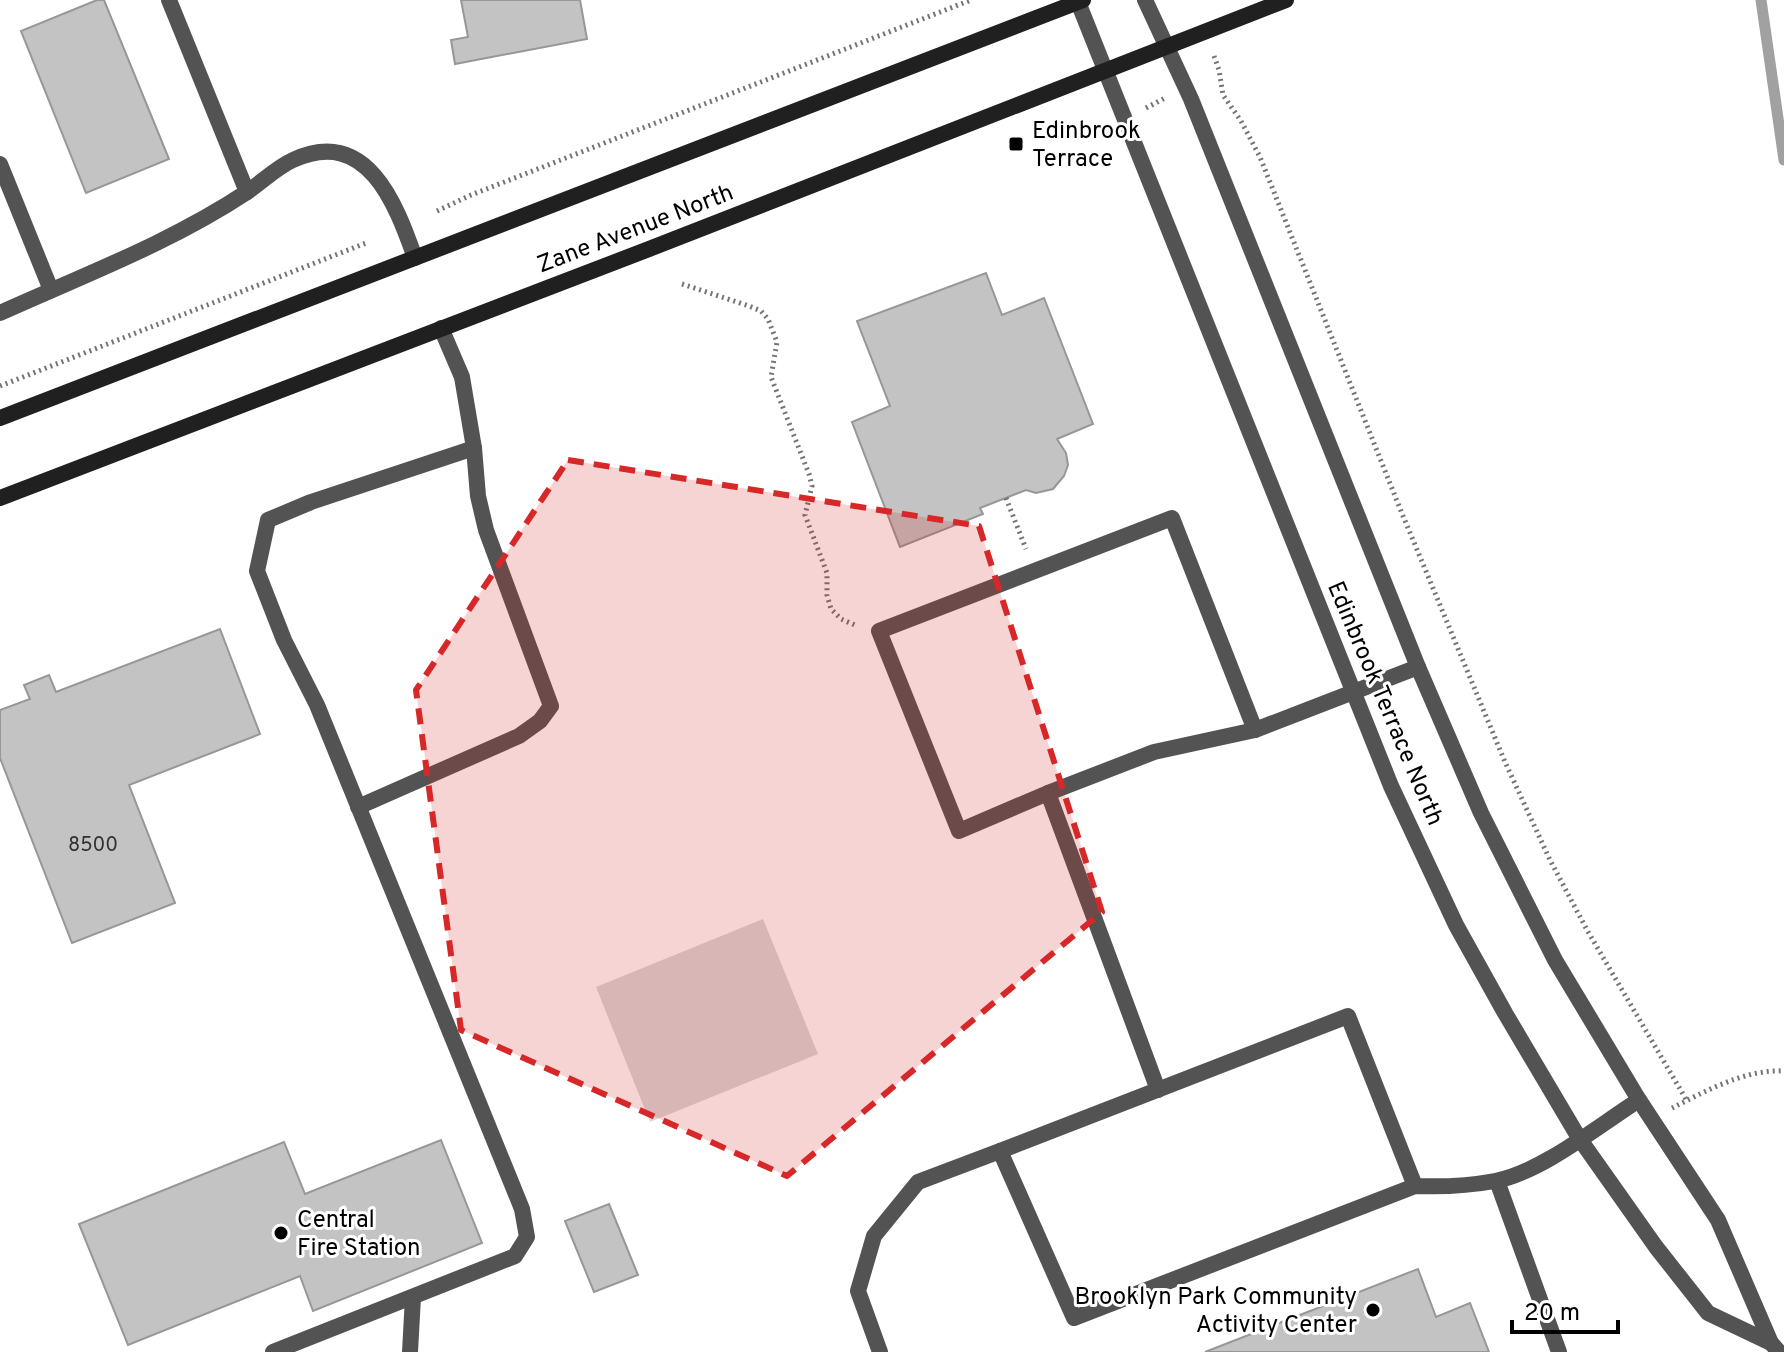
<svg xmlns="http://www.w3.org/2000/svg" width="1784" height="1352" viewBox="0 0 1784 1352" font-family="Overpass,sans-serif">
	<rect width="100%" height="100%" fill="#fff"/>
	<polygon fill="#dadada" points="763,919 818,1054 650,1122 596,987"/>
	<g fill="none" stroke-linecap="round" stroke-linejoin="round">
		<polyline stroke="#a1a1a1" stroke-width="11" points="1761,0 1784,160"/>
	</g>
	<g fill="#c3c3c3" stroke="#979797" stroke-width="2">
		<polygon points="97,0 104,0 169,159 86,193 21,31"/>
		<polygon points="461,0 580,0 587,39 455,64 451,40 468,37"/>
		<polygon points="986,273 1002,315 1044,298 1093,424 1057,439 1066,453 1068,465 1064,476 1053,489 1036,493 1026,490 980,508 983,514 900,547 852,422 890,406 857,321"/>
		<polygon points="220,629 260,734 129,785 175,903 72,943 0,758 0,710 30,699 24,685 49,675 56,692"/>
		<polygon points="441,1140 482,1243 313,1311 300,1276 128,1345 79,1224 284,1142 305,1194"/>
		<polygon points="609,1204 638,1275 594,1292 565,1221"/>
		<polygon points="1418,1269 1436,1317 1470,1303 1489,1352 1205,1352"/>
	</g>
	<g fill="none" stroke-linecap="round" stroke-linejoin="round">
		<g stroke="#757575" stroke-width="5" stroke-dasharray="2 4" stroke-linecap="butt">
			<polyline points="1214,56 1219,70 1223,95 1241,121 1260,157 1401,511 1505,762 1550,860 1587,930 1687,1101"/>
			<polyline points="1146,108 1165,98"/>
			<polyline points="1089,137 1101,131"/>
			<polyline points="437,211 471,195 971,0"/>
			<polyline points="682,284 749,306 761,311 768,319 777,342 771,377 809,474 812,486 805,515 827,573 827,595 831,609 841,619 857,626"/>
			<polyline points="0,386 366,243"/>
			<polyline points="1006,498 1026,549"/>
			<path d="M 1672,1108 C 1706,1091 1745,1069 1784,1071"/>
		</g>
		<g stroke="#535353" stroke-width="16">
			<polyline points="0,164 51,290"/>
			<path d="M 0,313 C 84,275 170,243 247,192"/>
			<polyline points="1048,793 959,831 879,631 1172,518 1255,730"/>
			<polyline points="358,807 519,736 540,721 551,706 486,530 478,496 474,448"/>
			<polyline points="1158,1090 1048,793 1154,752 1255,730 1418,667"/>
			<polyline points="1497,1181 1559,1352"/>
			<path d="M 1415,1186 L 1348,1016 L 1000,1151 L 1074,1318 L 1415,1186 C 1441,1187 1468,1186 1495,1181 C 1542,1172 1598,1126 1639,1100"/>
			<polyline points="273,1352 515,1256 527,1237 522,1209 317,705 284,640 257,571 268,520 311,502 474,448 462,377 441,328"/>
			<polyline points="410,1352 413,1297"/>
			<polyline points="880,1352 858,1291 874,1236 918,1182 1000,1151"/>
		</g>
		<path stroke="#535353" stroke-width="16" d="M 169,0 L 247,192 C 262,182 277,167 293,160 C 367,126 396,204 415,258"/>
		<g stroke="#535353" stroke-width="16">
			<polyline points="1145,0 1191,99 1418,667 1481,813 1555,960 1639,1100 1718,1220 1771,1343 1779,1352"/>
			<polyline points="1078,2 1391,786 1456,925 1505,1013 1579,1138 1656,1247 1708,1313 1771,1343"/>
		</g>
		<g stroke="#202020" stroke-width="16">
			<polyline points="0,418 1083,0"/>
			<polyline points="0,498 649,249 1286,0"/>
		</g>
	</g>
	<path fill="#d62828" fill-opacity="0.2" stroke="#d62828" stroke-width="6" stroke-dasharray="16 10" stroke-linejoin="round" d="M 568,460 L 979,526 L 1102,912 L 787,1176 L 461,1030 L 416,690 Z"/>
	<g fill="#000" stroke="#fff" stroke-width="3">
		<rect x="1008" y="136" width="16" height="16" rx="4"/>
		<circle cx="281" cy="1233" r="8"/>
		<circle cx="1373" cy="1310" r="8"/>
	</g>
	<g text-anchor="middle" stroke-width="6" stroke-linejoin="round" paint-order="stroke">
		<g font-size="20" fill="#313131">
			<text x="93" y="851">8500</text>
		</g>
		<g font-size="24" fill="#000" stroke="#fff" text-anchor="start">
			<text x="1032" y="138">Edinbrook<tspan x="1032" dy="28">Terrace</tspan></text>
			<text x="297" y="1227">Central<tspan x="297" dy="28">Fire Station</tspan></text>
			<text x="1357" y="1304" text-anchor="end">Brooklyn Park Community<tspan x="1357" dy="28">Activity Center</tspan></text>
		</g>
		<g font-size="24" fill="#000" stroke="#fff">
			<text transform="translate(635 228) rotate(-21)" y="8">Zane Avenue North</text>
			<text transform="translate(1386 703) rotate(67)" y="8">Edinbrook Terrace North</text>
		</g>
	</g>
	<path d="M1512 1320v12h106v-12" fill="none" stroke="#000000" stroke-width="4"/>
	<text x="1524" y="1320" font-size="24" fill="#000000" stroke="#ffffff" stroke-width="6" paint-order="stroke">20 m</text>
</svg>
